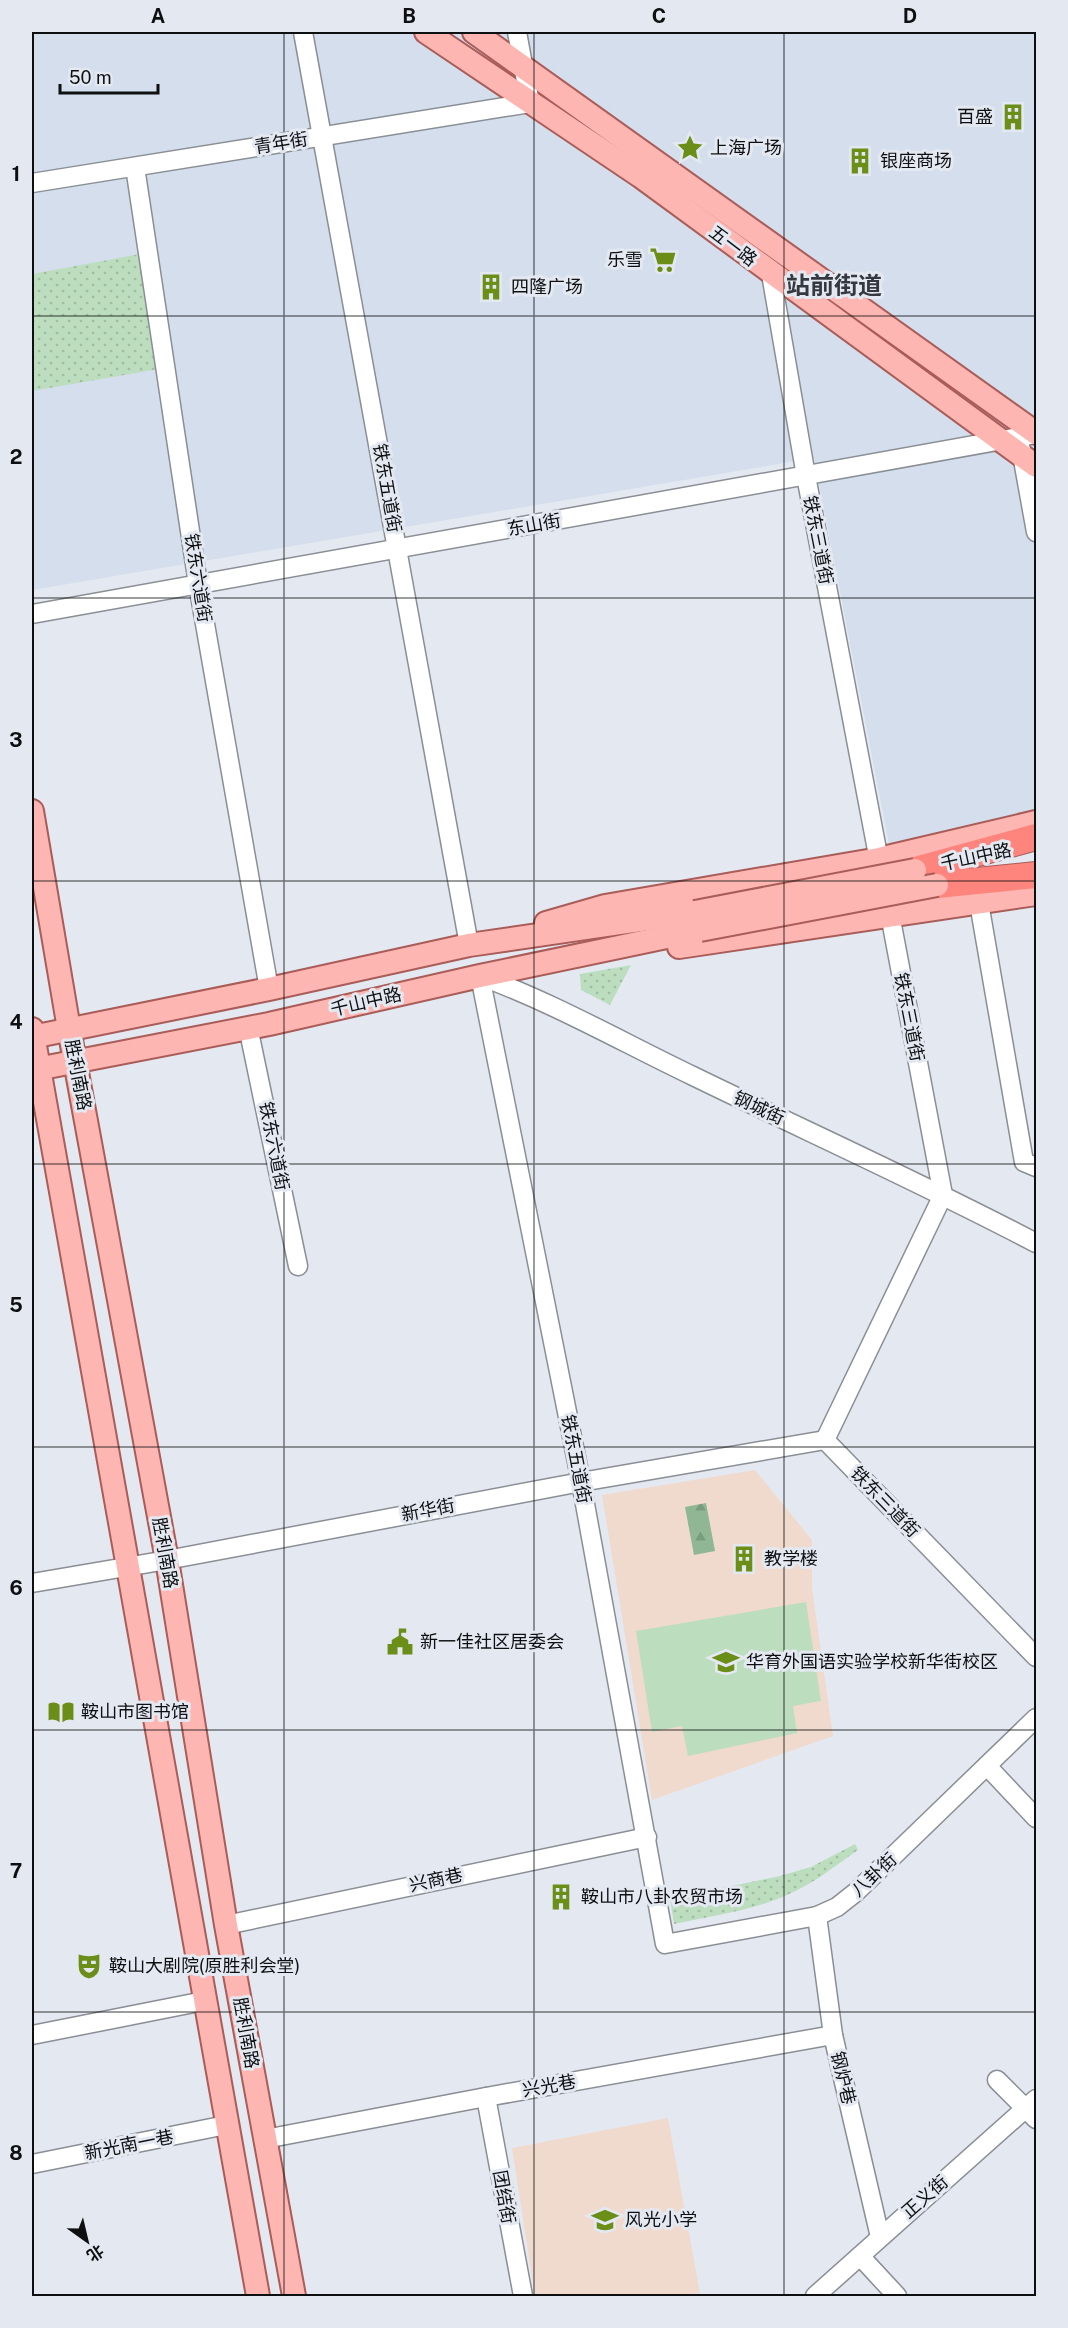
<svg xmlns="http://www.w3.org/2000/svg" width="1068" height="2328" viewBox="0 0 1068 2328" font-family="'Public Sans','Noto Sans SC',sans-serif">
	<defs>
		<pattern id="grass-dots" width="8" height="8" patternUnits="userSpaceOnUse" patternTransform="scale(1.5)"><rect width="8" height="8" fill="#bcdebf"/><path d="M2 2h.1M6 6h.1" fill="none" stroke="#a0bda3" stroke-width="1.8" stroke-linecap="round"/></pattern>
		<pattern id="forest-firs" width="22" height="20" patternUnits="userSpaceOnUse" patternTransform="scale(1.5)"><rect width="22" height="20" fill="#8fb793"/><path d="M5 1l3.5 6h-7zM16 11l3.5 6h-7z" fill="#7a9c7e"/></pattern>
	</defs>
	<rect width="100%" height="100%" fill="#e4e9f1"/>
	<polygon fill="#d4deec" points="32,32 1036,32 1036,811 889,844 814,458 32,590"/>
	<g fill="#f0dacd">
		<polygon points="755,1470 812,1540 812,1588 833,1736 652,1800 602,1495"/>
		<polygon points="668,2118 700,2293 677,2296 535,2296 512,2148"/>
	</g>
	<g fill="url(#grass-dots)">
		<polygon points="140,254 159,369 32,391 32,274"/>
		<polygon points="631,965 610,1005 581,990 580,974"/>
		<path d="M 855,1844 L 858,1850 C 835,1866 813,1884 787,1895 C 752,1911 711,1916 674,1924 L 670,1899 L 780,1876 L 811,1867 Z"/>
	</g>
	<polygon fill="url(#forest-firs)" points="706,1503 715,1551 694,1555 685,1507"/>
	<polygon fill="#bcdebf" points="806,1602 821,1701 793,1706 797,1733 688,1756 682,1726 652,1732 636,1631"/>
	<g fill="none" stroke-linecap="round" stroke-linejoin="round">
		<g stroke="#8a8e95" stroke-width="21">
			<g id="minor">
				<polyline points="303,32 469,945"/>
				<polyline points="135,167 198,584 269,989"/>
				<polyline points="32,183 530,103 517,32"/>
				<polyline points="771,274 806,476 881,871"/>
				<polyline points="1021,449 1036,532"/>
				<polyline points="32,614 1036,434"/>
				<polyline points="979,903 1024,1162 1036,1167"/>
				<polyline points="480,976 581,1482 665,1944 817,1916 837,1907 856,1892 1036,1718"/>
				<path d="M 480,976 C 554,1003 622,1042 693,1076 C 808,1132 924,1184 1036,1243"/>
				<polyline points="248,1027 298,1266"/>
				<polyline points="825,1440 943,1195 888,904"/>
				<polyline points="825,1440 1036,1657"/>
				<polyline points="32,1583 167,1560 581,1482 825,1440"/>
				<polyline points="987,1766 1036,1818"/>
				<polyline points="817,1916 833,2035 880,2237"/>
				<polyline points="226,1925 647,1837"/>
				<polyline points="32,2035 204,2001"/>
				<polyline points="997,2080 1036,2119"/>
				<polyline points="486,2097 523,2296"/>
				<polyline points="265,2139 486,2097 833,2035"/>
				<polyline points="32,2164 226,2125"/>
				<polyline points="860,2256 897,2296"/>
				<polyline points="815,2296 1036,2099"/>
			</g>
		</g>
		<g stroke="#a95c58" stroke-width="26">
			<g id="major">
				<polyline points="426,32 640,176 1036,466"/>
				<polyline points="474,32 1036,433"/>
				<polyline points="32,811 69,1029 167,1560 226,1925 294,2296"/>
				<polyline points="546,923 605,906 879,859 1036,822"/>
				<polyline points="679,947 1036,894"/>
				<polyline points="32,1029 258,2296"/>
				<polyline points="32,1037 269,989 469,945 695,912"/>
				<polyline points="32,1070 269,1024 480,976 700,930"/>
			</g>
		</g>
		<g stroke="#a95c58" stroke-width="28">
			<g id="highway">
				<polyline points="915,870 1036,837"/>
				<polyline points="937,885 1036,875"/>
			</g>
		</g>
		<use href="#minor" stroke="#fff" stroke-width="18"/>
		<use href="#major" stroke="#feb6b2" stroke-width="22"/>
		<use href="#highway" stroke="#fd857e" stroke-width="26"/>
		<g stroke="#a95c58" stroke-width="26" stroke-linecap="butt">
			<g id="major-bridge">
				<polyline points="695,912 915,870"/>
				<polyline points="700,930 937,885"/>
			</g>
		</g>
		<use href="#major-bridge" stroke="#feb6b2" stroke-width="22"/>
	</g>
	<path fill="none" stroke="#0d0f11" stroke-width="1.5" stroke-opacity="0.55" d="M 284,32 L 284,2296M 534,32 L 534,2296M 784,32 L 784,2296M 32,316 L 1036,316M 32,598 L 1036,598M 32,881 L 1036,881M 32,1164 L 1036,1164M 32,1447 L 1036,1447M 32,1730 L 1036,1730M 32,2012 L 1036,2012"/>
	<defs>
		<g id="building-bare" transform="scale(2.07)"><path d="M-4-6H4V6H1V3H-1V6H-4ZM-2.5-4.3h1.7v1.8h-1.7ZM.8-4.3h1.7v1.8H.8ZM-2.5-1h1.7V.8h-1.7ZM.8-1h1.7V.8H.8Z" fill="#6b8e18" stroke="#e4e9f1" stroke-width="2.5" paint-order="stroke"/></g>
		<g id="sight-bare" transform="scale(2.07)"><path d="M0-6L1.8-2.2L6-1.7L2.9 1.2L3.7 5.4L0 3.3L-3.7 5.4L-2.9 1.2L-6-1.7L-1.8-2.2Z" fill="#6b8e18" stroke="#e4e9f1" stroke-width="2.5" paint-order="stroke"/></g>
		<g id="supermarket-bare" transform="scale(2.07)"><path d="M-6-5.5h2.5l.6 2H6L4.5 2H-2.5L-4.4-4H-6ZM-1.5 3.2a1.3 1.3 0 1 0 .1 0ZM3 3.2a1.3 1.3 0 1 0 .1 0Z" fill="#6b8e18" stroke="#e4e9f1" stroke-width="2.5" paint-order="stroke"/></g>
		<g id="civic-bare" transform="scale(2.07)"><path d="M-.6-6.5H3V-4.5H.6V-3L4-1V1h2V6H-6V1h2V-1L-.6-3ZM-1.2 2.5V6h2.4V2.5Z" fill="#6b8e18" stroke="#e4e9f1" stroke-width="2.5" paint-order="stroke"/></g>
		<g id="school-bare" transform="scale(2.07)"><path d="M0-5L7-2L0 1L-7-2ZM-4 1L0 2.5L4 1V4Q0 6-4 4Z" fill="#6b8e18" stroke="#e4e9f1" stroke-width="2.5" paint-order="stroke"/></g>
		<g id="library-bare" transform="scale(2.07)"><path d="M-6-4Q-3-5.5-.7-3.5V5Q-3 3-6 4ZM6-4Q3-5.5 .7-3.5V5Q3 3 6 4Z" fill="#6b8e18" stroke="#e4e9f1" stroke-width="2.5" paint-order="stroke"/></g>
		<g id="theatre-bare" transform="scale(2.07)"><path d="M-5-5.5Q0-4 5-5.5V0Q5 5 0 6Q-5 5-5 0ZM-3.3-2.5H-1v1.5H-3.3ZM1-2.5H3.3v1.5H1ZM-2.8 1Q0 5.5 2.8 1Z" fill="#6b8e18" stroke="#e4e9f1" stroke-width="2.5" paint-order="stroke"/></g>
	</defs>
	<g fill-rule="evenodd">
		<use href="#building-bare" x="1013" y="117"/>
		<use href="#sight-bare" x="690" y="148"/>
		<use href="#building-bare" x="860" y="161"/>
		<use href="#supermarket-bare" x="663" y="260"/>
		<use href="#building-bare" x="491" y="287"/>
		<use href="#building-bare" x="744" y="1559"/>
		<use href="#civic-bare" x="400" y="1642"/>
		<use href="#school-bare" x="726" y="1662"/>
		<use href="#library-bare" x="61" y="1712"/>
		<use href="#building-bare" x="561" y="1897"/>
		<use href="#theatre-bare" x="89" y="1966"/>
		<use href="#school-bare" x="605" y="2220"/>
	</g>
	<g text-anchor="middle" stroke-width="6" stroke-linejoin="round" paint-order="stroke">
		<g font-size="18" fill="#0d0f11" stroke="#e4e9f1" text-anchor="start">
			<text x="993" y="123" text-anchor="end">百盛</text>
			<text x="710" y="154">上海广场</text>
			<text x="880" y="167">银座商场</text>
			<text x="643" y="266" text-anchor="end">乐雪</text>
			<text x="511" y="293">四隆广场</text>
			<text x="764" y="1565">教学楼</text>
			<text x="420" y="1648">新一佳社区居委会</text>
			<text x="746" y="1668">华育外国语实验学校新华街校区</text>
			<text x="81" y="1718">鞍山市图书馆</text>
			<text x="581" y="1903">鞍山市八卦农贸市场</text>
			<text x="109" y="1972">鞍山大剧院(原胜利会堂)</text>
			<text x="625" y="2226">风光小学</text>
		</g>
		<g font-size="18" fill="#0d0f11" stroke="#e4e9f1">
			<text transform="translate(281 143) rotate(-9)" y="6">青年街</text>
			<text transform="translate(733 246) rotate(37)" y="6">五一路</text>
			<text transform="translate(387 488) rotate(80)" y="6">铁东五道街</text>
			<text transform="translate(534 525) rotate(-10)" y="6">东山街</text>
			<text transform="translate(818 540) rotate(79)" y="6">铁东三道街</text>
			<text transform="translate(198 578) rotate(81)" y="6">铁东六道街</text>
			<text transform="translate(976 857) rotate(-12)" y="6">千山中路</text>
			<text transform="translate(366 1002) rotate(-13)" y="6">千山中路</text>
			<text transform="translate(909 1017) rotate(79)" y="6">铁东三道街</text>
			<text transform="translate(78 1075) rotate(79)" y="6">胜利南路</text>
			<text transform="translate(759 1108) rotate(25)" y="6">钢城街</text>
			<text transform="translate(274 1146) rotate(79)" y="6">铁东六道街</text>
			<text transform="translate(576 1459) rotate(79)" y="6">铁东五道街</text>
			<text transform="translate(885 1502) rotate(46)" y="6">铁东三道街</text>
			<text transform="translate(428 1510) rotate(-11)" y="6">新华街</text>
			<text transform="translate(165 1553) rotate(80)" y="6">胜利南路</text>
			<text transform="translate(874 1875) rotate(-43)" y="6">八卦街</text>
			<text transform="translate(436 1880) rotate(-12)" y="6">兴商巷</text>
			<text transform="translate(246 2033) rotate(80)" y="6">胜利南路</text>
			<text transform="translate(843 2078) rotate(77)" y="6">钢炉巷</text>
			<text transform="translate(549 2086) rotate(-10)" y="6">兴光巷</text>
			<text transform="translate(129 2145) rotate(-11)" y="6">新光南一巷</text>
			<text transform="translate(504 2197) rotate(80)" y="6">团结街</text>
			<text transform="translate(925 2197) rotate(-41)" y="6">正义街</text>
		</g>
		<g font-size="24" font-weight="bold" fill="#35393f" stroke="#e4e9f1">
			<text x="834" y="294">站前街道</text>
		</g>
	</g>
	<rect width="1068" height="2328" fill="none" stroke="#e4e9f1" stroke-width="66"/>
	<g transform="translate(87 2241) rotate(146)" stroke="#e4e9f1" stroke-width="4.5" paint-order="stroke">
	<path d="M0-4.5L10 22L0 15L-10 22Z" fill="#0d0f11"/>
	<text y="-9" font-size="16" font-weight="bold" text-anchor="middle" fill="#0d0f11">北</text>
	</g>
	<path d="M60 84v9h98v-9" fill="none" stroke="#0d0f11" stroke-width="3"/>
	<text x="69" y="84" font-size="18" fill="#0d0f11" stroke="#e4e9f1" stroke-width="4.5" paint-order="stroke">50 m</text>
	<rect x="33" y="33" width="1002" height="2262" fill="none" stroke="#0d0f11" stroke-width="2"/>
	<g font-size="20" text-anchor="middle" font-weight="bold" fill="#0d0f11">
		<text x="158" y="23">A</text>
		<text x="409" y="23">B</text>
		<text x="659" y="23">C</text>
		<text x="910" y="23">D</text>
		<text x="16" y="181">1</text>
		<text x="16" y="464">2</text>
		<text x="16" y="747">3</text>
		<text x="16" y="1029">4</text>
		<text x="16" y="1312">5</text>
		<text x="16" y="1595">6</text>
		<text x="16" y="1878">7</text>
		<text x="16" y="2160">8</text>
	</g>
</svg>
